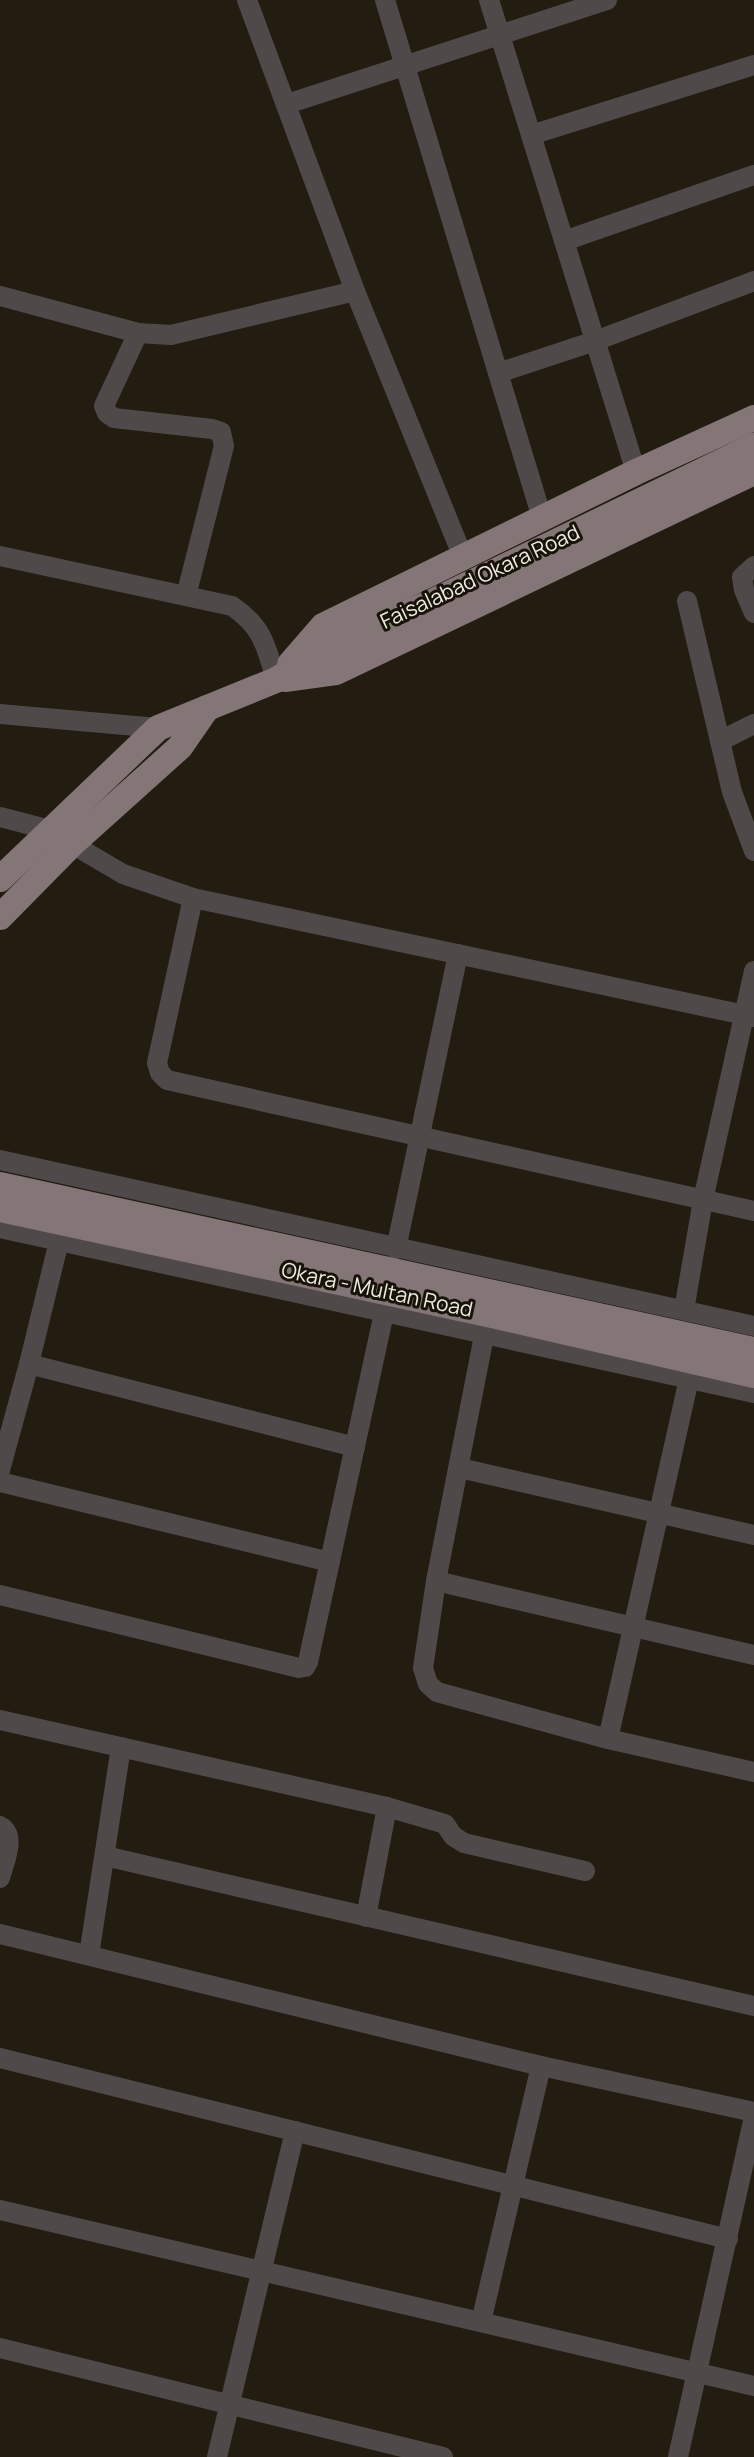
<svg xmlns="http://www.w3.org/2000/svg" width="754" height="2457" viewBox="0 0 754 2457" font-family="Manrope,sans-serif">
	<rect width="100%" height="100%" fill="#221c11"/>
	<g fill="none" stroke-linecap="round" stroke-linejoin="round">
		<g stroke="#50494a" stroke-width="20">
			<polyline points="247,0 355,291 463,557"/>
			<polyline points="385,0 542,518"/>
			<polyline points="489,0 636,472"/>
			<polyline points="287,104 607,0"/>
			<polyline points="531,135 754,65"/>
			<polyline points="564,241 754,175"/>
			<polyline points="0,296 138,333 171,335 355,291"/>
			<polyline points="138,333 104,406 107,413 114,418 212,429 221,432 224,446 186,596"/>
			<polyline points="498,373 595,341 754,281"/>
			<path d="M 0,556 L 232,606 C 263,627 266,646 276,680"/>
			<polyline points="754,566 742,577 744,590 754,613"/>
			<polyline points="687,601 732,792 754,851"/>
			<polyline points="0,714 158,728"/>
			<polyline points="720,741 754,724"/>
			<polyline points="0,817 50,830"/>
			<polyline points="72,844 123,874 193,898 754,1017"/>
			<polyline points="193,898 157,1063 160,1073 167,1080 754,1211"/>
			<polyline points="0,1160 754,1326"/>
			<polyline points="0,1228 754,1393"/>
			<polyline points="59,1241 29,1364 355,1447"/>
			<polyline points="396,1249 458,954"/>
			<polyline points="684,1310 703,1200 754,971"/>
			<polyline points="484,1336 436,1581 423,1668 428,1684 437,1692 608,1739 754,1772"/>
			<polyline points="460,1468 754,1535"/>
			<polyline points="0,1470 29,1364"/>
			<polyline points="0,1482 330,1562"/>
			<polyline points="436,1581 754,1655"/>
			<polyline points="0,1595 299,1668 305,1667 308,1662 384,1313"/>
			<polyline points="0,1720 387,1807 445,1824 453,1836 464,1843 585,1871"/>
			<polyline points="608,1739 689,1379"/>
			<path d="M 0,1826 C 17,1835 4,1863 0,1878"/>
			<polyline points="105,1856 754,2006"/>
			<polyline points="366,1917 387,1807"/>
			<polyline points="0,1934 541,2066 754,2112"/>
			<polyline points="89,1955 121,1747"/>
			<polyline points="0,2058 728,2239"/>
			<polyline points="0,2210 754,2386"/>
			<polyline points="481,2322 541,2066"/>
			<polyline points="0,2348 443,2457"/>
			<polyline points="217,2457 295,2131"/>
			<polyline points="678,2457 754,2117"/>
		</g>
		<g stroke="#847577" stroke-width="26">
			<polyline points="290,664 323,626 636,472 754,418"/>
			<polyline points="285,679 336,672 754,472"/>
			<polyline points="0,879 158,728 276,680 335,645 436,600 754,446"/>
			<polyline points="0,917 72,844 180,747 207,708"/>
			<polyline points="0,1185 754,1350"/>
			<polyline points="0,1209 492,1315 754,1375"/>
		</g>
	</g>
	<g text-anchor="middle" stroke-width="6" stroke-linejoin="round" paint-order="stroke">
		<g font-size="21" fill="#eeeae2" stroke="#181308">
			<text transform="translate(480 577) rotate(-25)" y="7">Faisalabad Okara Road</text>
			<text transform="translate(377 1290) rotate(12)" y="7">Okara - Multan Road</text>
		</g>
	</g>
</svg>
